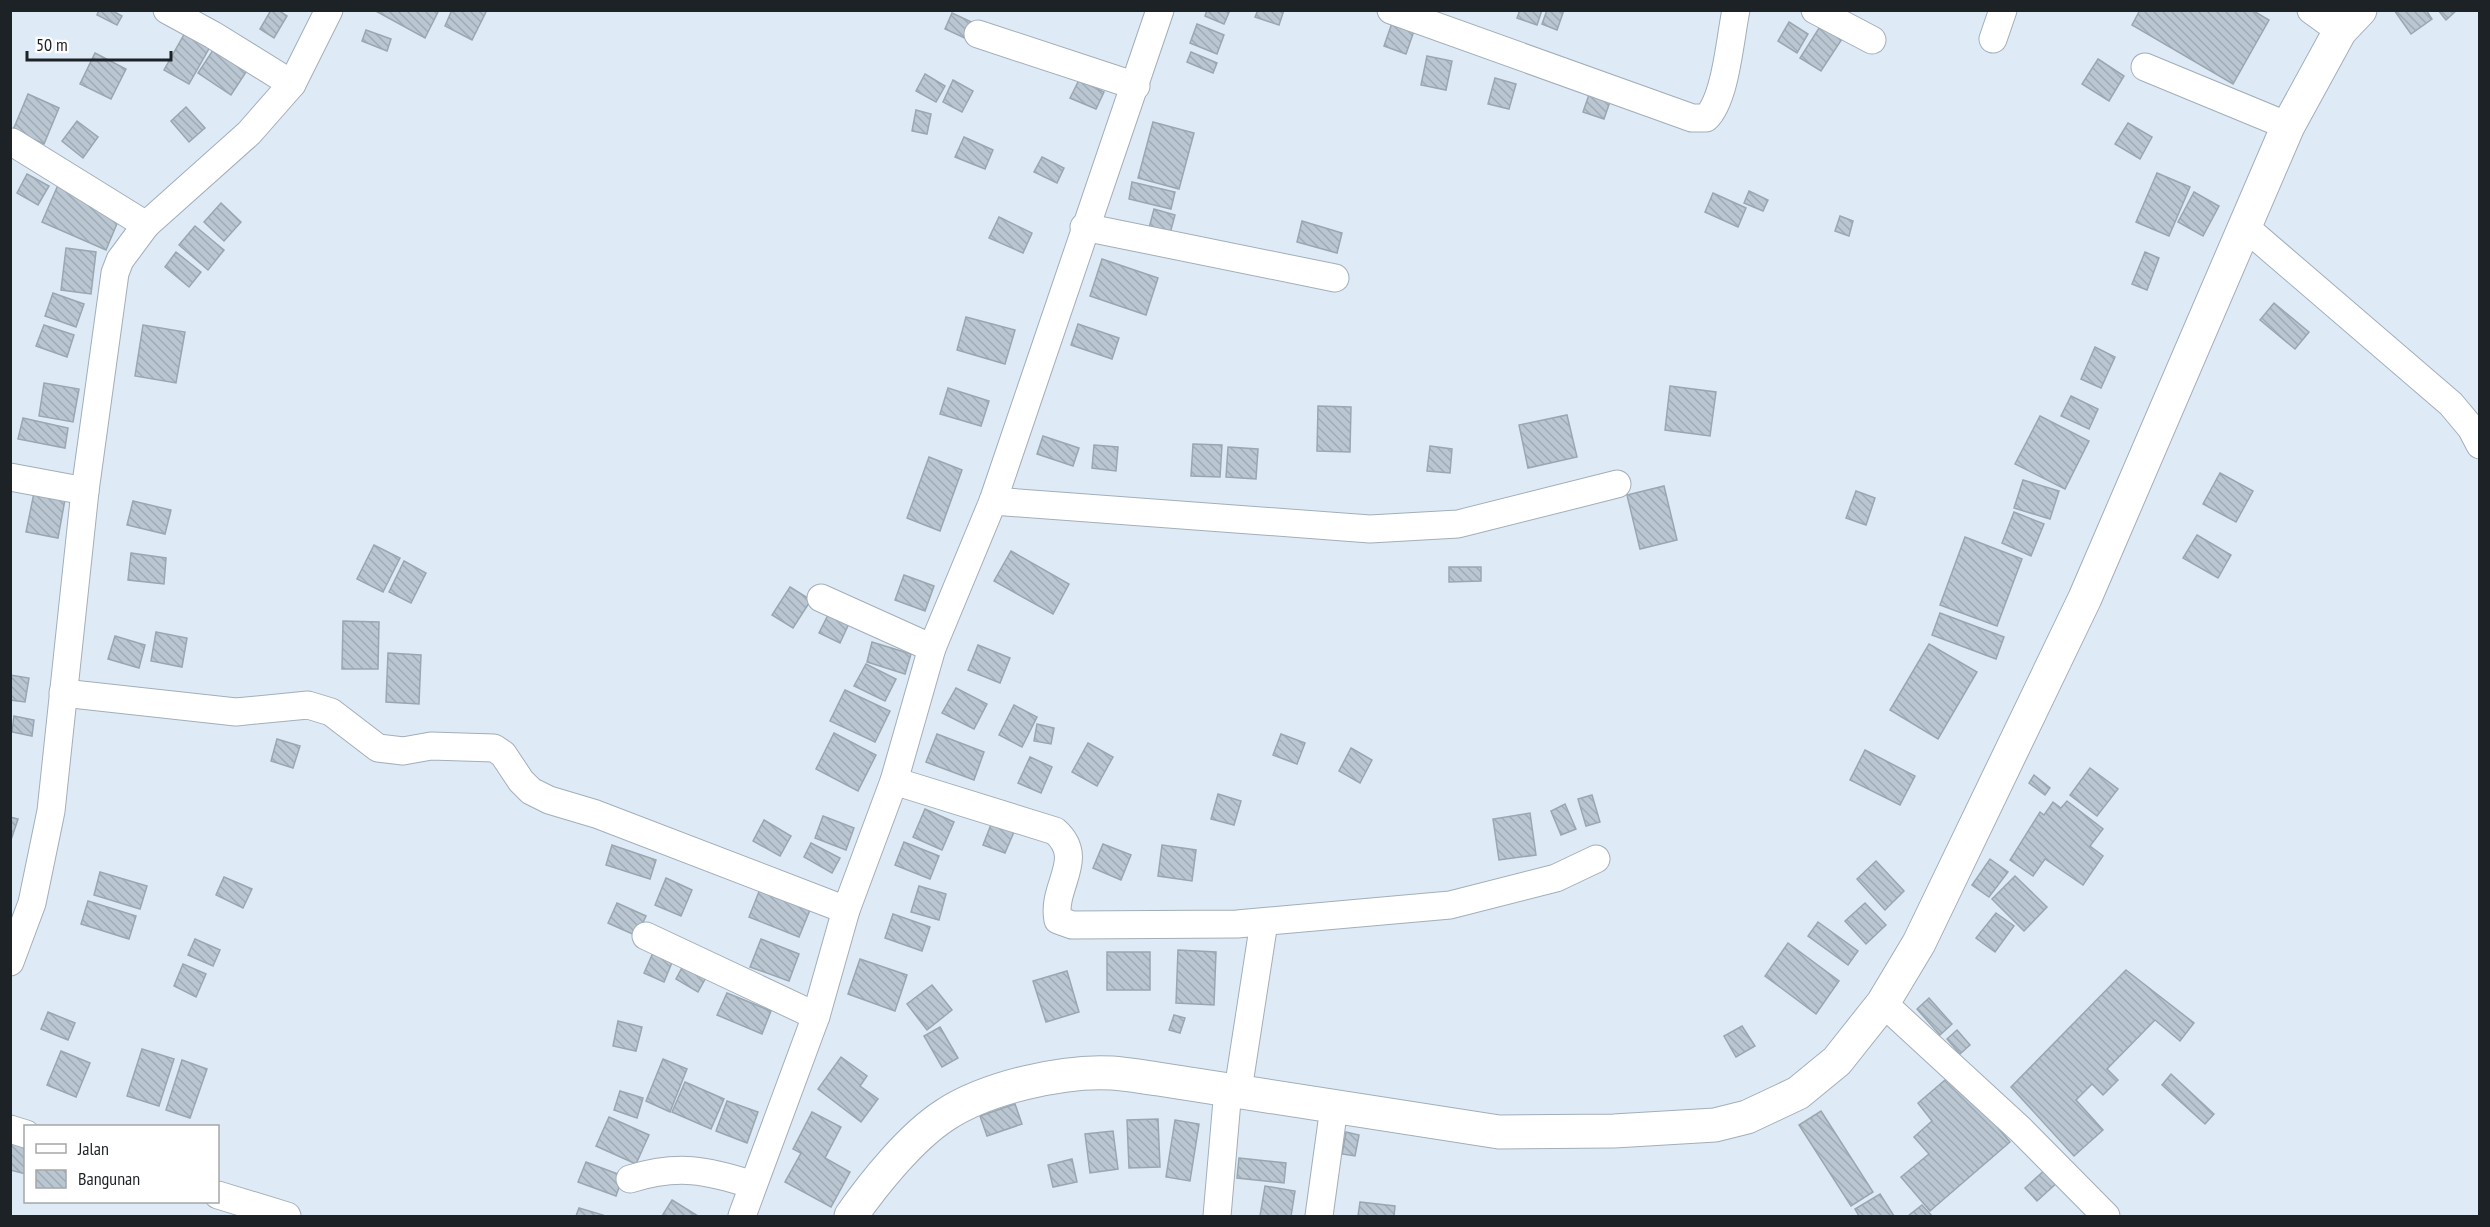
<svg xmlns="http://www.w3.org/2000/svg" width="2490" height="1227" viewBox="0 0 2490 1227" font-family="'PT Sans Narrow',sans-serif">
	<defs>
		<pattern id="building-back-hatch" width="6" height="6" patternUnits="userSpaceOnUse" patternTransform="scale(1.5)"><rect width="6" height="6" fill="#bac7d2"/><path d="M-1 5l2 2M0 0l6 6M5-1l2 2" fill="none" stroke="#9fabb4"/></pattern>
	</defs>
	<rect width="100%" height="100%" fill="#deebf6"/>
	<g fill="url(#building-back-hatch)" stroke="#9aa6b0" stroke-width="1.5">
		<polygon points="99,10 111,10 122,16 117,25 97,15"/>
		<polygon points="271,10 278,10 287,16 274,38 260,29"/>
		<polygon points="374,10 439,10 425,38"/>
		<polygon points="452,10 487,10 472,40 445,26"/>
		<polygon points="1207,10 1230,10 1224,24 1205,16"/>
		<polygon points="1258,10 1284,10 1279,25 1255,17"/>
		<polygon points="1520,10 1542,10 1537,25 1517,18"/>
		<polygon points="1547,10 1564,10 1557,30 1542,24"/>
		<polygon points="2140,10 2252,10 2269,20 2233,84 2132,25"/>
		<polygon points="2394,10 2426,10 2432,19 2411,34"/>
		<polygon points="2438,10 2457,10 2446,20"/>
		<polygon points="952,13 976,24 969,40 945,29"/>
		<polygon points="1789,22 1808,34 1797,53 1778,41"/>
		<polygon points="1392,23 1414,31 1406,54 1384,46"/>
		<polygon points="190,24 215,38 189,84 164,70"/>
		<polygon points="1197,24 1224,35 1217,54 1190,43"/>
		<polygon points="1821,25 1842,39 1821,71 1800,58"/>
		<polygon points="366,30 391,39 387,51 362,41"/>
		<polygon points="217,44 250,66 231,95 198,73"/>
		<polygon points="1191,52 1217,63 1213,73 1187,62"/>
		<polygon points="95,53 126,69 111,99 80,84"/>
		<polygon points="1427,56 1452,61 1446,90 1421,85"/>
		<polygon points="2098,59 2124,76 2109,101 2082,84"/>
		<polygon points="925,74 945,86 936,102 916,91"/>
		<polygon points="1495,78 1516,84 1509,109 1488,104"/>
		<polygon points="953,80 973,91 962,112 943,102"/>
		<polygon points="1079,80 1104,92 1096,109 1070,98"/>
		<polygon points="1592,86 1613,93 1604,119 1583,112"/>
		<polygon points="28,94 59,108 44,144 13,130"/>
		<polygon points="186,107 205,128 189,142 171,121"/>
		<polygon points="916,110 931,114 927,134 912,131"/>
		<polygon points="77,121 98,137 83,158 62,141"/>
		<polygon points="1153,122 1194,133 1179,189 1138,178"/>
		<polygon points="2128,123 2152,137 2140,159 2115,144"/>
		<polygon points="964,137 993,150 985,169 955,157"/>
		<polygon points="1042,157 1064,168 1057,183 1034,172"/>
		<polygon points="2157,173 2190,187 2169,236 2136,222"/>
		<polygon points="27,174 49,186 38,205 17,193"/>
		<polygon points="1132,182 1175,192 1171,209 1129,199"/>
		<polygon points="58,185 121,214 106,250 42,222"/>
		<polygon points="1749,191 1768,200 1763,211 1744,203"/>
		<polygon points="2194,192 2219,206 2203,236 2178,222"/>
		<polygon points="1713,193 1746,208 1738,227 1705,212"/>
		<polygon points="221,203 241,222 224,241 204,222"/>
		<polygon points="1154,209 1175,215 1169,237 1148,232"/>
		<polygon points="1840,216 1853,221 1849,236 1835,231"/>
		<polygon points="999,217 1032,233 1023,253 989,238"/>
		<polygon points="1302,221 1342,233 1337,253 1297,242"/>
		<polygon points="195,226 224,250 208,270 179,245"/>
		<polygon points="66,248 96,252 91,294 61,290"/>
		<polygon points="176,252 201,272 189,287 165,267"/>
		<polygon points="2145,252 2159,258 2147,290 2132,284"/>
		<polygon points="1102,259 1158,278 1146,315 1090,296"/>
		<polygon points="53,293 84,304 76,327 45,316"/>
		<polygon points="2274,303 2309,332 2295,349 2260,320"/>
		<polygon points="966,317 1015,330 1005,364 957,350"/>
		<polygon points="1078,324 1119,338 1112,359 1071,345"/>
		<polygon points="44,325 74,335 67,357 36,346"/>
		<polygon points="143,325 185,332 176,383 135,376"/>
		<polygon points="2095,347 2115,357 2101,388 2081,379"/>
		<polygon points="44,383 79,389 73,422 39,416"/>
		<polygon points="1670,386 1716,392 1710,436 1665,430"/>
		<polygon points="948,388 989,401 981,426 940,414"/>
		<polygon points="2071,396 2098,409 2089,429 2061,416"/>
		<polygon points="1318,406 1351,407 1350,452 1317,451"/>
		<polygon points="1567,415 1577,457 1528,468 1519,425"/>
		<polygon points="2040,416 2089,441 2065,489 2015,464"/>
		<polygon points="23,418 68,428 65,448 18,439"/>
		<polygon points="1043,436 1079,448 1073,466 1037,454"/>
		<polygon points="1193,444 1222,445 1220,477 1191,476"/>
		<polygon points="1094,445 1118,447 1116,471 1092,468"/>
		<polygon points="1430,446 1452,449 1450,473 1427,471"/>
		<polygon points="1228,447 1258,449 1256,479 1226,477"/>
		<polygon points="929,457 962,470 940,531 907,518"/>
		<polygon points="2220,473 2253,491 2236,522 2203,504"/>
		<polygon points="2023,480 2059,491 2050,519 2014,508"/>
		<polygon points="1664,486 1677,540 1640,549 1627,495"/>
		<polygon points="35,488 66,494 58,538 26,532"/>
		<polygon points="1856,491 1875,498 1866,525 1846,518"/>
		<polygon points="133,501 171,510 165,534 127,525"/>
		<polygon points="2014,512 2044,524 2031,556 2002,543"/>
		<polygon points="2197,535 2231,555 2218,578 2183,558"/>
		<polygon points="1965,537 2022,559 1997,626 1940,605"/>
		<polygon points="374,545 400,558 383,592 357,579"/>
		<polygon points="1011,551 1069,584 1053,614 994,581"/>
		<polygon points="131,553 166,558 164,584 128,580"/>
		<polygon points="404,561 426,573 411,603 389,592"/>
		<polygon points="1449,567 1481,567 1481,581 1449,582"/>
		<polygon points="904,575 934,586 925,611 895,600"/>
		<polygon points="790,587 811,600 793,628 772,615"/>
		<polygon points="831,609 851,619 840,643 819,633"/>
		<polygon points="1940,613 2004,637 1996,659 1932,635"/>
		<polygon points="343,621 379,622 378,669 342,669"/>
		<polygon points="156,632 187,638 182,667 151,661"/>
		<polygon points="115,636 145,645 139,668 108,659"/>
		<polygon points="872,642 911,654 905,674 867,662"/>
		<polygon points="1929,644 1977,672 1938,739 1890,710"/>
		<polygon points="978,645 1010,658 1000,683 968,670"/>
		<polygon points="388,653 421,655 419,704 386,702"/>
		<polygon points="866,664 896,679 885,701 854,686"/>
		<polygon points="10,675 29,678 25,702 10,700"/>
		<polygon points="956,688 987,704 974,729 942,713"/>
		<polygon points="845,690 890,711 875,742 830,721"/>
		<polygon points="1014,705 1037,717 1022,747 999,735"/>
		<polygon points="14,716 34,720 32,736 12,732"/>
		<polygon points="1037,724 1054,728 1051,744 1034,741"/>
		<polygon points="834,733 876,755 858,791 816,769"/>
		<polygon points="937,734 984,752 974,780 926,762"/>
		<polygon points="1281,734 1305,743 1297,764 1273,755"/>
		<polygon points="277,739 300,746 293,768 271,761"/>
		<polygon points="1088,743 1113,757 1097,786 1072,772"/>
		<polygon points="1351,748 1372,760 1360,783 1339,771"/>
		<polygon points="1865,750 1915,776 1900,805 1850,780"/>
		<polygon points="1030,757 1052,767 1041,793 1018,783"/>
		<polygon points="2090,768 2118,789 2097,816 2070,795"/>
		<polygon points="2034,775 2050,788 2045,795 2029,783"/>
		<polygon points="1218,794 1241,801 1234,825 1211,819"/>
		<polygon points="1592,795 1600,822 1586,826 1578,799"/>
		<polygon points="2067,801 2103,829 2090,846 2103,856 2083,885 2045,859 2033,876 2010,860 2040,812 2044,815 2053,802 2061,808"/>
		<polygon points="1565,804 1576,829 1561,835 1551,811"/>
		<polygon points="925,809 954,822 942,850 913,837"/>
		<polygon points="1530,813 1536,855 1499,860 1493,819"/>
		<polygon points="823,816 854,828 846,850 815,838"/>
		<polygon points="10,817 18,819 10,843"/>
		<polygon points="764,820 791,836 780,856 753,841"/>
		<polygon points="992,822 1014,832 1005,853 983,845"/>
		<polygon points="904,842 939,856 930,879 895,865"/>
		<polygon points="811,843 840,858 832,873 804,857"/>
		<polygon points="1103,844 1131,855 1121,880 1093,868"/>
		<polygon points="612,845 656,860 650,879 606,865"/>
		<polygon points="1162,845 1196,850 1192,881 1158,876"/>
		<polygon points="1990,859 2008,872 1989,897 1972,885"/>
		<polygon points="1876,861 1904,891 1885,910 1857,879"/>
		<polygon points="100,872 147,886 140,909 94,895"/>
		<polygon points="2015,876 2047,907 2024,931 1992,899"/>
		<polygon points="224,877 252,889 243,908 216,895"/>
		<polygon points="666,878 692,890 681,916 655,905"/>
		<polygon points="762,884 812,905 799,937 749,917"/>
		<polygon points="919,886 946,894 939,920 911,912"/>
		<polygon points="88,901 136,916 129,939 81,924"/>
		<polygon points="617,903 646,916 637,936 608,923"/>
		<polygon points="1865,903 1886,925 1866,944 1845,921"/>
		<polygon points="1996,913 2014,926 1995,952 1976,938"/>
		<polygon points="893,914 930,927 922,951 885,938"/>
		<polygon points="1818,922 1858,951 1848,965 1808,936"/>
		<polygon points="195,939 220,950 213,966 188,955"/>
		<polygon points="761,939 799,954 789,981 750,967"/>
		<polygon points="1788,943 1839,981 1816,1014 1765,976"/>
		<polygon points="656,946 675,955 664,982 644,973"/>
		<polygon points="1178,950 1216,952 1214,1005 1176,1003"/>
		<rect x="1107" y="952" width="43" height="38"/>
		<polygon points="860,959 907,975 895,1011 848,994"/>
		<polygon points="686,960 709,972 698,992 676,979"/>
		<polygon points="183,964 206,974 196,997 174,986"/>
		<polygon points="2126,970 2194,1023 2180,1041 2155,1020 2107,1069 2118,1080 2103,1095 2092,1084 2076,1100 2103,1130 2074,1156 2011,1087"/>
		<polygon points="1067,971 1079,1012 1046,1022 1033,981"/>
		<polygon points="932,985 952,1010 927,1030 907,1004"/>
		<polygon points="727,993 771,1011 762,1034 717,1015"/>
		<polygon points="1929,998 1952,1024 1940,1035 1917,1009"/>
		<polygon points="48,1012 75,1023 68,1040 41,1029"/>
		<polygon points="1174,1015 1185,1018 1180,1033 1169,1030"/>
		<polygon points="618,1021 642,1027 636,1051 613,1046"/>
		<polygon points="1742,1026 1755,1046 1736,1057 1724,1036"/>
		<polygon points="940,1027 958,1058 942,1067 924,1036"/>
		<polygon points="1957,1030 1970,1045 1960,1054 1947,1039"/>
		<polygon points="142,1049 174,1059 159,1106 127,1096"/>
		<polygon points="61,1051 90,1063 76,1097 47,1085"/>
		<polygon points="841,1057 867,1076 860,1086 878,1099 861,1122 818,1089"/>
		<polygon points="663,1059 687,1069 670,1112 646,1101"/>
		<polygon points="182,1060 207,1069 190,1118 166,1110"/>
		<polygon points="1952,1074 2010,1142 1930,1211 1901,1177 1929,1154 1914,1137 1932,1121 1918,1103"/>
		<polygon points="2171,1074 2214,1114 2205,1124 2162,1085"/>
		<polygon points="685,1082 724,1099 711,1129 672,1112"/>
		<polygon points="620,1091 643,1098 637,1118 614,1110"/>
		<polygon points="727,1101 758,1112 747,1143 716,1131"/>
		<polygon points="1015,1104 1022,1124 987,1136 980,1116"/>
		<polygon points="1821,1111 1873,1192 1851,1206 1799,1125"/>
		<polygon points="812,1112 841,1127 825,1158 850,1172 831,1207 785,1182 801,1153 793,1149"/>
		<polygon points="609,1117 649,1135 636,1164 596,1146"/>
		<polygon points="1158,1119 1160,1167 1129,1168 1127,1120"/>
		<polygon points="1175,1120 1199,1124 1190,1181 1166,1177"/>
		<polygon points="1113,1131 1118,1169 1090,1173 1085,1134"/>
		<polygon points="1346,1132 1359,1135 1355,1156 1342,1154"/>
		<polygon points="10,1133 26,1136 26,1174 10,1170"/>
		<polygon points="1239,1158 1286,1163 1284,1183 1237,1178"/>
		<polygon points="1072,1159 1077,1182 1053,1187 1048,1165"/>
		<polygon points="586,1162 623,1176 616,1196 578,1182"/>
		<polygon points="2047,1168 2059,1181 2037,1201 2025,1188"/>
		<polygon points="1265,1186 1295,1191 1291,1216 1260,1216"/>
		<polygon points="1880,1194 1894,1216 1859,1216 1855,1209"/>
		<polygon points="672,1200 698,1216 662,1216"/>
		<polygon points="1360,1202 1395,1206 1394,1216 1358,1216"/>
		<polygon points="1922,1205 1932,1216 1908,1216"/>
		<polygon points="579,1208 603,1215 602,1216 576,1216"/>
	</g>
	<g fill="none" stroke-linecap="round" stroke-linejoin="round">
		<g stroke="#a2aeb9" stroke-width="29">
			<g id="minor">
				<polyline points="167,10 213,35 292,84"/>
				<path d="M 1391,10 L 1692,118 L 1706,118 C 1726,99 1730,38 1736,10"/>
				<polyline points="1815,10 1872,40"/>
				<polyline points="2311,10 2340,31"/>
				<polyline points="978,34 1136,86"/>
				<polyline points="1993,39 2003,10"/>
				<polyline points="2145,67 2288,126"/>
				<polyline points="12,142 146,225"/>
				<polyline points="1084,227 1335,278"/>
				<polyline points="2245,227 2451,404 2471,428 2480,445"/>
				<polyline points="10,477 85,491"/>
				<polyline points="993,501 1370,529 1458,524 1617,484"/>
				<polyline points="821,598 932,648"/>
				<polyline points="63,693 236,712 308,705 331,712 378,748 403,751 431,746 494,748 503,754 521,781 531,791 549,800 596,814 846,910"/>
				<path d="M 894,781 L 1055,831 C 1087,859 1051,886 1058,920 L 1072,925 L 1237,924 L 1450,905 L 1556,878 L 1596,859"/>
				<polyline points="646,936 816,1016"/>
				<polyline points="10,962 32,903 51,811 85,491 115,273 120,260 146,225 249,133 292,84 329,10"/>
				<polyline points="1883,1003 2021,1130 2106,1216"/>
				<polyline points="1238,1090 1264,922"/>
				<polyline points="10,1129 26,1134"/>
				<path d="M 630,1179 C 678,1164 707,1170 753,1185"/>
				<polyline points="218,1195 287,1216"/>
				<polyline points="742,1216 816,1016 846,910 894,781 932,648 993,501 1160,10"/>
				<polyline points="1217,1216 1228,1089"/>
				<polyline points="1319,1216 1334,1107"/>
			</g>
		</g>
		<g stroke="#a2aeb9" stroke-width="35">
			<path id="highway" d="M 851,1216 C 874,1183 911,1137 945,1115 C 986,1088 1063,1070 1112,1073 C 1127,1074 1143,1077 1158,1079 L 1499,1132 L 1614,1131 L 1715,1125 L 1747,1117 L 1798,1093 L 1837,1061 L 1883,1003 L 1919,943 L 2085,598 L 2288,126 L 2340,31 L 2360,10"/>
		</g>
		<use href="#minor" stroke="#fff" stroke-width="27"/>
		<use href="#highway" stroke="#fff" stroke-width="33"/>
	</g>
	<rect width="2490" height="1227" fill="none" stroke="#1d2226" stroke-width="24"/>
	<rect x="24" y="1125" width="195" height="78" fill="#ffffff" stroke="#a5a7a8" stroke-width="1.5"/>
	<rect x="36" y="1144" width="30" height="9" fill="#ffffff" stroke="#a5a7a8" stroke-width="1.5"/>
	<text x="78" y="1155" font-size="18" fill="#1d2226">Jalan</text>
	<rect x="36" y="1170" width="30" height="18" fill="url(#building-back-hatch)" stroke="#a5a7a8" stroke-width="1.5"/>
	<text x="78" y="1185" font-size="18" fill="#1d2226">Bangunan</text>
	<path d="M27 51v9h144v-9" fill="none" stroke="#1d2226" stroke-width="3"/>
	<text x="36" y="51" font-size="18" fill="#1d2226" stroke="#ffffff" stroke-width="4.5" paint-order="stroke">50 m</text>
</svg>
